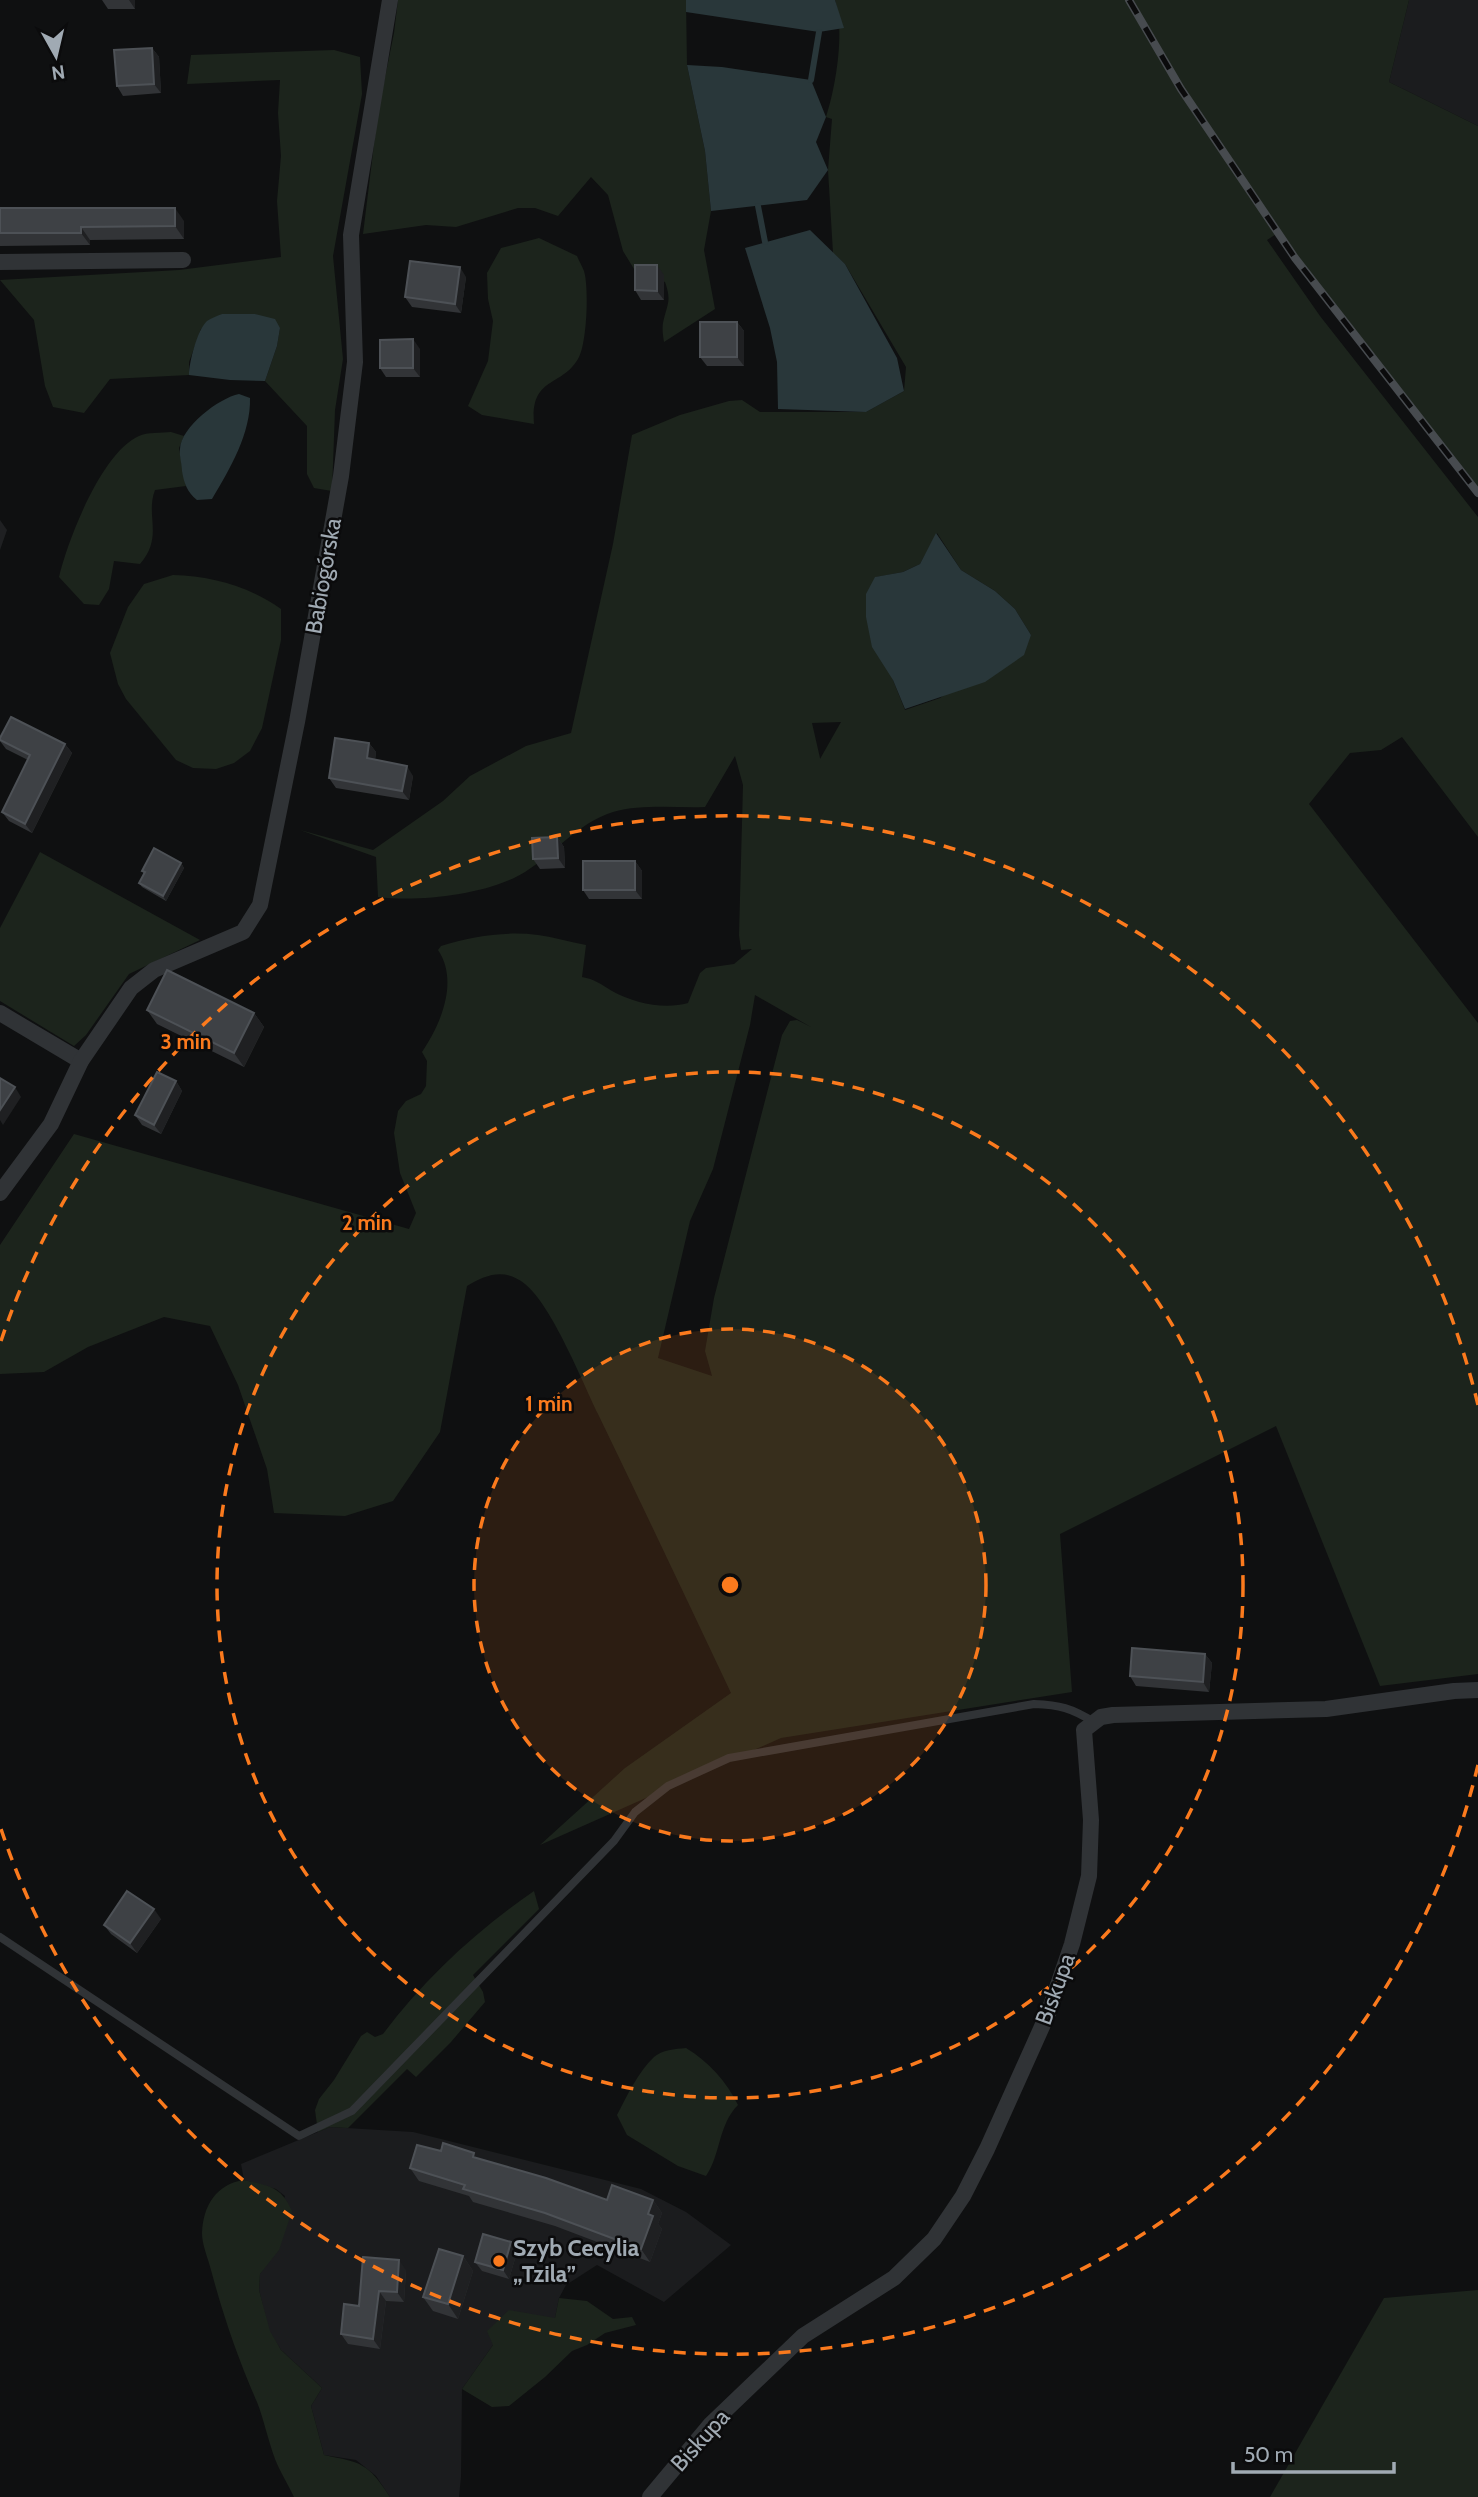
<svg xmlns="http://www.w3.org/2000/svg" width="1478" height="2497" viewBox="0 0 1478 2497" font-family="Cabin,sans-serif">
	<rect width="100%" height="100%" fill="#0f1011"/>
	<g fill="#1b1c1e">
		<polygon points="1409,0 1478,0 1478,126 1389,82"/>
		<polygon points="330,2127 413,2132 641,2189 686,2212 731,2245 664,2302 597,2265 566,2285 559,2298 555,2318 493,2345 462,2389 461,2477 459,2497 390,2497 376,2476 356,2460 324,2455 311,2406 322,2388 281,2350 269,2331 259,2290 260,2274 265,2265 285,2196 276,2189 244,2180 241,2164"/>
	</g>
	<g fill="#1c241c" fill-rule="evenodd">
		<path d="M 398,0 L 686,0 L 687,65 L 705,151 L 711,211 L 704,250 L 715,309 L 664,342 C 663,336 662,329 663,323 C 667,304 672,302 665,282 L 634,269 L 623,251 L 608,195 L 591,177 L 558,216 L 535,208 L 518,208 L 456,227 L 426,225 L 363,234 L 378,112 L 394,33 Z"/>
		<path d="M 835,0 L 1409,0 L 1389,82 L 1478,126 L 1478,491 L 1278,233 L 1267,240 L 1320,316 L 1478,517 L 1478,837 L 1402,737 L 1381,750 L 1350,753 L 1309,804 L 1478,1023 L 1478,1674 L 1380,1686 L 1276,1426 L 1060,1534 L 1072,1692 L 781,1738 L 540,1845 L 625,1768 L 731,1693 C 687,1600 643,1507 598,1414 C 582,1381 552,1306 525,1284 C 505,1268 487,1274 467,1286 L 440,1432 L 393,1501 L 345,1516 L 274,1513 L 267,1469 L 238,1385 L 210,1326 L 164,1317 L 88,1347 L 44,1372 L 0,1374 L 0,1245 L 74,1134 L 409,1229 L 416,1213 L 400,1173 L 394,1133 L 398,1111 L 406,1101 L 421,1094 L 426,1086 L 427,1061 L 422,1052 C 441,1024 459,981 438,950 L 441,946 C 472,936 506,931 538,935 C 554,937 570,942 586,945 L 582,977 C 594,979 601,984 612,991 C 634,1003 664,1010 688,1003 L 700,973 L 706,968 L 734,964 L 752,949 L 741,950 L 739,935 L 743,785 L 735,756 L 705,807 C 676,808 641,804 613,812 C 578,823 555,853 525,872 C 488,895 419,902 378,897 L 376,857 L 300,830 L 373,850 L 443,801 L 470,776 L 526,746 L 571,733 L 613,544 L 632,435 L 680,415 L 729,401 L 742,400 L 760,412 L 866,412 L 904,391 L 906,367 L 845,264 L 833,253 L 828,170 L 832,119 L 826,117 C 836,86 845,31 835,0 ZM 937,533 L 961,570 L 995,591 L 1015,609 L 1031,635 L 940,698 L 905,710 L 893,680 L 876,577 L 903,572 L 920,564 ZM 841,722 L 820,759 L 820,758 L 812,723 ZM 755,995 L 811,1027 L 797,1020 L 790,1021 L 782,1035 L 714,1298 L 705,1351 L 712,1376 L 658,1358 L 690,1221 L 713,1169 L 750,1025 Z"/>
		<polygon points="334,50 360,57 362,94 333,256 343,359 335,410 332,491 314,488 307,474 307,426 265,381 277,346 280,328 255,314 222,314 201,329 189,362 189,375 110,379 84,413 53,407 45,386 34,320 0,280 179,270 281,257 277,201 281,156 278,113 280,80 187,84 191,55"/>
		<path d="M 539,238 L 577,256 C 579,261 582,266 584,271 C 589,287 587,341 579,357 C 563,388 530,375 534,424 L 482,415 L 468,406 L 488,361 L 493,321 L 488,299 L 487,273 L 501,248 Z"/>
		<path d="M 171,432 L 184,436 L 179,448 L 186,486 L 155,490 C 145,516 164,536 140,564 L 114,561 L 109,589 L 99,605 L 84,604 L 59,577 C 68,539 102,452 139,436 C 147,432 162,433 171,432 Z"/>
		<path d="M 173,575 C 211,576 249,586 281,609 L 281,640 L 262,728 L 250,751 L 234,763 L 216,769 L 193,768 L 176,760 L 126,699 L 118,684 L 110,653 L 128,607 L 144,584 Z"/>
		<polygon points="40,852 200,940 129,974 86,1035 74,1046 0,1001 0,928"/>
		<path d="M 534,1891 L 539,1909 L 473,1975 L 483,1992 L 485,2002 L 451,2042 L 416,2077 L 407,2069 L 348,2128 L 330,2127 L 318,2132 L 315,2110 L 319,2099 L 334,2080 L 361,2036 L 367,2032 L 375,2037 L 383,2034 C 424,1979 477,1930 534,1891 Z"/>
		<path d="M 686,2048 C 708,2061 727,2082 738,2105 C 718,2125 721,2154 706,2176 L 678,2166 L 627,2135 L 617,2115 C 627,2096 638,2072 654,2057 C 662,2050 675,2049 686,2048 Z"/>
		<path d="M 244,2180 C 269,2186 281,2186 292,2211 L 279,2250 L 260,2274 L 259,2290 L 270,2331 L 281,2350 L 322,2388 L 311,2406 L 324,2455 C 362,2463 367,2462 390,2497 L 294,2497 C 288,2484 280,2472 275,2459 C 268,2440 264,2420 257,2402 C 238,2359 223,2315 211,2270 C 208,2258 202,2245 202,2233 C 203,2206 216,2184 244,2180 Z"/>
		<polygon points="1478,2290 1478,2497 1270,2497 1384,2298"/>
		<polygon points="559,2298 587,2301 613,2319 632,2317 636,2325 605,2333 587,2345 572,2351 545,2377 509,2406 492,2407 462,2389 493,2345 487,2331 509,2310 555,2318"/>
	</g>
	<g fill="#29373a">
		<polygon points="686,0 835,0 844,28 819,32 686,12"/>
		<polygon points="687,65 722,67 811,80 826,117 816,142 828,170 807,200 711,211 705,151"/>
		<polygon points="810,230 845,264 897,358 904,391 866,412 778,409 777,362 770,328 745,248"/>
		<path d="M 222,314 L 255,314 L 275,319 L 280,328 L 277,346 L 265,381 L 230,380 L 189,375 C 189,363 197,330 207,321 C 211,318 217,316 222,314 Z"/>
		<path d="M 239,394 L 250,398 C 251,433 230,469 212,499 L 197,500 C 187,492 184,483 182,471 C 182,464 179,455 180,449 C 181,427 219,398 239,394 Z"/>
		<polygon points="936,533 961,570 995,591 1015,609 1031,635 1024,655 985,682 905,709 893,680 872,647 866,617 866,594 875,577 903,572 920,564"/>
	</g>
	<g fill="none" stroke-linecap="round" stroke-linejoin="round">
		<g stroke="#29373a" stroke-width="6">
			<polyline points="811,80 819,32"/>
			<polyline points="758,206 765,242"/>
		</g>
		<path stroke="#303336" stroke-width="8" d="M 0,1937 L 299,2136 L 352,2111 L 614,1841 L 635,1812 L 668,1786 L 729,1758 L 1034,1704 C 1060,1705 1071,1708 1094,1722"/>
		<g stroke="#303336" stroke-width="16">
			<polyline points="0,262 183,260"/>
			<polyline points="0,1013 81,1061"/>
			<polyline points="0,1193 51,1124 81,1061 131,988 154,970 243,932 260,905 297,722 341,476 355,362 351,235 390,0"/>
			<polyline points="650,2497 711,2424 803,2336 894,2278 934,2239 963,2196 987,2149 1049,2011 1072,1944 1089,1876 1091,1820 1084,1730 1101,1717 1113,1715 1326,1709 1454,1691 1478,1690"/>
		</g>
		<g stroke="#474b4f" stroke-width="8">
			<polyline id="rail" points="1129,0 1181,89 1295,258 1478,493"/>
		</g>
		<use href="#rail" stroke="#0b0b0c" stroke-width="5" stroke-dasharray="16" stroke-linecap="butt"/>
	</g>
	<g fill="#323437">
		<polygon points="102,0 135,0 135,9 108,9"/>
		<polygon points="152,48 159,57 161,93 123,96 117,86"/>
		<polygon points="0,208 184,221 184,239 90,240 90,245 0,246"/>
		<polygon points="664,275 664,300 641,300 635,290"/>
		<polygon points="466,277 461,313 412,307 405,297"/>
		<polygon points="737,322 744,331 744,366 707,366 700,357"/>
		<polygon points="420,349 420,377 386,377 380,368"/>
		<polygon points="0,738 65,744 72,753 32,833 9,821 2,812 28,760 6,749 0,741"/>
		<polygon points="369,743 376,752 375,760 413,776 409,800 336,788 329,778"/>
		<polygon points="557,837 564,847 565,868 540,869 533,859"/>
		<polygon points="635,861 642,871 642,899 589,899 583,890"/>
		<polygon points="181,863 184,868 166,901 142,887 139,883 144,874 142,871"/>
		<polygon points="147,1010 254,1013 264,1027 244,1067 157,1024"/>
		<polygon points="176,1081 182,1091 161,1134 142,1125 135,1115"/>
		<polygon points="1205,1654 1212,1663 1209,1692 1136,1686 1130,1676"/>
		<polygon points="161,1919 137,1953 111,1934 104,1925"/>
		<polygon points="441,2151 478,2158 607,2200 653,2200 662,2213 658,2224 662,2229 650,2262 555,2226 473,2202 469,2196 419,2181 410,2168"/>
		<polygon points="511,2242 517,2252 509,2279 482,2271 475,2262"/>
		<polygon points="463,2256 473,2271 458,2319 433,2311 423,2297"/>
		<polygon points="406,2270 404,2302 386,2301 380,2349 348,2344 341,2334 359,2306"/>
	</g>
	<g fill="#1f2022">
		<polygon points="129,0 135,0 135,9"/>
		<polygon points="152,48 159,57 161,93 154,84"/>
		<polygon points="175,208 184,221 184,239 175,226"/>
		<polygon points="81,227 90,240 90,245 81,233"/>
		<polygon points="657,265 664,275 664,300 657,291"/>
		<polygon points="460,267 466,277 461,313 455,304"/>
		<polygon points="737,322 744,331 744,366 737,357"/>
		<polygon points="413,339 420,349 420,377 413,368"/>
		<polygon points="0,520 7,530 0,550"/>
		<polygon points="369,743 376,752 374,768 367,758"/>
		<polygon points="65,744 72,753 32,833 25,824"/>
		<polygon points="407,766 413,776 409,800 402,791"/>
		<polygon points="557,837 564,847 565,868 558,858"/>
		<polygon points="635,861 642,871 642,899 635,890"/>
		<polygon points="181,863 184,868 166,901 163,896"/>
		<polygon points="254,1013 264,1027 244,1067 234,1053"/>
		<polygon points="176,1081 182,1091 161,1134 154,1125"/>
		<polygon points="15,1087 21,1097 3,1125 0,1120 0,1110"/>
		<polygon points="1205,1654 1212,1663 1209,1692 1203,1682"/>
		<polygon points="154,1909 161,1919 137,1953 130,1943"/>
		<polygon points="653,2200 662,2213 658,2224 662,2229 650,2262 641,2249 648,2214"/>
		<polygon points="511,2242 517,2252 509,2279 503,2270"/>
		<polygon points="463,2256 473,2271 458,2319 448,2304"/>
		<polygon points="399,2260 406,2270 404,2302 397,2292"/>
		<polygon points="379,2291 386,2301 380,2349 373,2339"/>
	</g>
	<g fill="#3e4145" stroke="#4d5156" stroke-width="2">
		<polygon points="152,48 154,84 117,86 114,50"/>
		<polygon points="0,208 175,208 175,226 81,227 81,233 0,233"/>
		<polygon points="410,261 460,267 455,304 405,297"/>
		<polygon points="635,265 657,265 657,291 635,290"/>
		<rect x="700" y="322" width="37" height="35"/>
		<polygon points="413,339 413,368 380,368 380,340"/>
		<polygon points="11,717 65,744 25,824 2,812 30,755 0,740 0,738"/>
		<polygon points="335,738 369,743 367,758 407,766 402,791 329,778"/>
		<polygon points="557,837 558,858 533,859 532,838"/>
		<polygon points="154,848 181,863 163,896 139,883 145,872 142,871"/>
		<rect x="583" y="861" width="52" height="29"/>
		<polygon points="167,970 254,1013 234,1053 147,1010"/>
		<polygon points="157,1072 176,1081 154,1125 135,1115"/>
		<polygon points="0,1078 15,1087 0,1110"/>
		<polygon points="1132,1648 1205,1654 1203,1682 1130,1676"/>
		<polygon points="127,1891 154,1909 130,1943 104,1925"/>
		<polygon points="443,2143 474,2153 473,2157 546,2178 607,2200 612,2185 653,2200 648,2214 653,2216 641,2249 545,2213 463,2189 465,2185 410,2168 417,2145 441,2151"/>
		<polygon points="483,2234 511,2242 503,2270 475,2262"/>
		<polygon points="439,2249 463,2256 448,2304 423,2297"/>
		<polygon points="363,2257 399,2260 397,2292 379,2291 373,2339 341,2334 344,2304 359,2306"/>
	</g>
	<circle cx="730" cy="1585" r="256" fill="#fb7a1d" fill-opacity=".12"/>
	<g fill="none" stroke="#fb7a1d" stroke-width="3.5" stroke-dasharray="12 9">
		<circle cx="730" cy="1585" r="256"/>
		<circle cx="730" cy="1585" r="513"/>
		<path d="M1478 1765A769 769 0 0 1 1 1829M1 1341A769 769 0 0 1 1478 1405"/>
	</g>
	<circle fill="#fb7a1d" stroke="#0b0b0c" stroke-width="2.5" cx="499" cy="2261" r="7"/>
	<g text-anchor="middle" stroke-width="5" stroke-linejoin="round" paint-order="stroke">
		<g font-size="23" fill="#a0aab3" stroke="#0b0b0c">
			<text transform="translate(323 576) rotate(-80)" y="8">Babiogórska</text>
			<text transform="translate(1055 1989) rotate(-70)" y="8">Biskupa</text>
			<text transform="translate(700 2440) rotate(-48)" y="8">Biskupa</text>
		</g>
		<g font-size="23" font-weight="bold" fill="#a0aab3" stroke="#0b0b0c" text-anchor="start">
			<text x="513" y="2256">Szyb Cecylia<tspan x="513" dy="26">„Tzila”</tspan></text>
		</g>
	</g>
	<circle cx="730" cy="1585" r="10" fill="#fb7a1d" stroke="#0b0b0c" stroke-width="3.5"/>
	<g font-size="21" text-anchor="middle" font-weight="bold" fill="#fb7a1d" stroke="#0b0b0c" stroke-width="5" stroke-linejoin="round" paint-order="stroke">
		<text x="186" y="1049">3 min</text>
		<text x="367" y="1230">2 min</text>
		<text x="549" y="1411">1 min</text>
	</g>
	<g transform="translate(56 56) rotate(172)" stroke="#0b0b0c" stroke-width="5" paint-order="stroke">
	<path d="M0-5L12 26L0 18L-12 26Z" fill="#a0aab3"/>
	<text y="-10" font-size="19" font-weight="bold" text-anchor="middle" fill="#a0aab3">N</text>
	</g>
	<path d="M1233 2462v10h161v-10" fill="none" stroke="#a0aab3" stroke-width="3.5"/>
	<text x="1244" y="2462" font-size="21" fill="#a0aab3" stroke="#0b0b0c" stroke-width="5" paint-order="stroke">50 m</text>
</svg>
